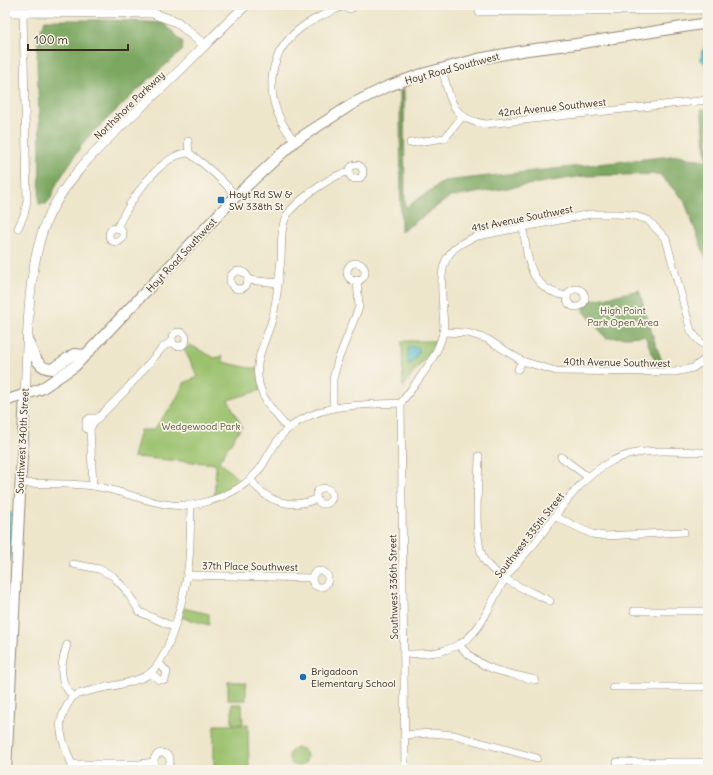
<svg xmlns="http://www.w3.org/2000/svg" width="713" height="775" viewBox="0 0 713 775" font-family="Delius,sans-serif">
	<rect width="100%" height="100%" fill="#f7f3e8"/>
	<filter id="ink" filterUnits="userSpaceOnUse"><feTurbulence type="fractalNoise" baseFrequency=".025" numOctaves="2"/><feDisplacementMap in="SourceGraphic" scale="8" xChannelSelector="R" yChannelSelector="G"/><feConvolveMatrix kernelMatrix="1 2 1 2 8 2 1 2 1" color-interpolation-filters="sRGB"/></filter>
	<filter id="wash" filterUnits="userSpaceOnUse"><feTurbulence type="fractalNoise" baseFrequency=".012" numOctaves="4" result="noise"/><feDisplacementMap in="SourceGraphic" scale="16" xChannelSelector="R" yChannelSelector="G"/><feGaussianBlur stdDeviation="0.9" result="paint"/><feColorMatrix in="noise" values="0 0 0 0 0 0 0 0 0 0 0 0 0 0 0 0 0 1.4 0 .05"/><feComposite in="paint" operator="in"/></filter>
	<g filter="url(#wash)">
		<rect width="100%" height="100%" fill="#eee6cb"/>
		<g fill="#9ac16c" stroke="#6a7645">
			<polygon points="402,341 435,341 430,351 403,387"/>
			<polygon points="190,345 215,358 222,356 223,362 249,368 257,368 261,390 228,400 242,426 219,461 244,485 214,500 216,464 133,457 140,430 153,430 174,403 184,383 198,377 184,349"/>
			<polygon points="179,607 209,614 209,625 177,616"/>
			<rect x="228" y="682" width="18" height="18"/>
			<polygon points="242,704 243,724 232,724 232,704"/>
			<polygon points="214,725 248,725 249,770 214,770"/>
			<circle cx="298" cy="757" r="9"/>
		</g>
		<g fill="#7ba760" stroke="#5b683f">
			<polygon points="45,20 111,20 164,23 183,42 182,51 147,81 86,139 57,183 51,198 46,204 39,204 40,146 37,61 38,36"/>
			<polygon points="404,90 405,208 444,181 680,155 688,158 707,160 701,109 708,110 708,264 684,200 659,174 584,176 450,197 401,232 400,91"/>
			<polygon points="639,290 655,343 665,368 658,368 645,336 606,338 583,310 589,301"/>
		</g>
		<g fill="#4fbcca" stroke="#457374">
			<polygon points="708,43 708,67 701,60 702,51"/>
			<polygon points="410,347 418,347 420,351 410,365 408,364 408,348"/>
			<polygon points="5,513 12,513 10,562 5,562"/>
		</g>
	</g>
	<g filter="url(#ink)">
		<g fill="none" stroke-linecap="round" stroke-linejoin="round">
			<g stroke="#948874" stroke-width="8">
				<g id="minor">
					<polyline points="342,5 348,9 352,8 355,5"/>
					<polyline points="479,5 479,12 708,10"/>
					<path d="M 442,69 C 450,98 451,120 486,124 L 708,100"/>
					<polyline points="188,141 189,153"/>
					<path d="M 295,141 C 264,105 262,57 302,27 C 314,18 330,12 343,6"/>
					<polyline points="410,143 445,138 462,117"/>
					<circle cx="356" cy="172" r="7"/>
					<polyline points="18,228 24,215 27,201 23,12"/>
					<path d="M 117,228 C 128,204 160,153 189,153 C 207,166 222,179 236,196"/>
					<path d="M 523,228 C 528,260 529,290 567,296"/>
					<circle cx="116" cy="235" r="7"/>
					<circle cx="356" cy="272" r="9"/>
					<circle cx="239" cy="280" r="9"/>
					<polyline points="248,280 278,283"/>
					<circle cx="576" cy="298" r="9"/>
					<polyline points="443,332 468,333 487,339 522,361 556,371 675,372 693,368 708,357"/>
					<circle cx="179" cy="339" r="7"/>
					<polyline points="518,369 522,361"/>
					<path d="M 401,403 C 416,382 437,359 443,333 C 445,326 443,318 443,312 C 441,274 436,250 478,236 L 591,214 L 616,214 L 632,215 L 648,220 L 666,239 L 691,331 L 698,340 L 708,348"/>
					<polyline points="401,403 405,770"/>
					<polyline points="333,407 333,379 338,360 359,307 357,280"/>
					<path d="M 288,429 C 275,413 260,399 258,377 C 255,356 268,337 273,316 C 277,298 279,278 281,259 C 282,245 280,227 287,215 C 295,202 334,173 349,172"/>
					<polyline points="90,431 86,428 86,421 90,418 96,418"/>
					<path d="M 479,456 C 479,481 471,546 487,564 C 503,582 530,591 550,601"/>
					<polyline points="561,457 588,477"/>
					<path d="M 251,480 C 267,503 291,509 317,499"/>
					<path d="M 20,483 C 44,484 69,483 93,486 C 129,491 165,513 202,503 C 226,497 248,486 262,466 C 270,453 277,438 288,429 C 320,402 363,405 401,403"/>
					<polyline points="93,486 90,429 93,423 125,391 163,347 172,341"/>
					<circle cx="324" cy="496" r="8"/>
					<polyline points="556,517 592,534 605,536 684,532"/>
					<polyline points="73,564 99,569 113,576 125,589 140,612 174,627"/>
					<circle cx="320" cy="579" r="8"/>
					<polyline points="187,575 312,578"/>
					<polyline points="634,611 708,611"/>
					<polyline points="5,613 15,613"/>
					<path d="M 67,645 C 61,663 57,682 73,696 C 58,718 57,727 67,752 C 69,758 72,763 73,770"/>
					<path d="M 459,645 C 483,672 502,671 535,680"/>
					<path d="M 404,654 C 423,654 440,654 458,645 C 482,633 491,600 505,579 C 512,567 524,556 534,544 C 557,515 578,478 612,461 C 640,446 677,452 708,452"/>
					<polyline points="151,673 159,680 165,680 167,672 160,664"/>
					<polyline points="613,687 708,687"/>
					<path d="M 73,696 C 96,687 122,687 144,677 C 169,666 182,602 187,576 C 191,553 190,529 191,506"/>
					<polyline points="405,735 431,733 454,735 537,758"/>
					<circle cx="162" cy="761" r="8"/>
					<polyline points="617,762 708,762"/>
					<polyline points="72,764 139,764 154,762"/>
				</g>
			</g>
			<g stroke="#948874" stroke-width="10">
				<g id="tertiary">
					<polyline points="5,12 152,13 177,22 204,45"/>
					<path d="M 25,396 C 28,343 26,284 42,233 C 61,173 126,123 170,80 C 196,55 220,29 246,5"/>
				</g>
			</g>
			<g stroke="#948874" stroke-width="12">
				<g id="secondary">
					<path d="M 28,341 C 33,353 37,369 52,369 L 74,354 L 86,355"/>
					<polyline points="5,401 41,389 75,366 236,196 295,141 354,103 386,87 422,74 478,59 527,50 576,44 708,23"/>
					<polyline points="6,770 25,396"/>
				</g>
			</g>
			<use href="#minor" stroke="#fff" stroke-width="7"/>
			<use href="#tertiary" stroke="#fff" stroke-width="9"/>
			<use href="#secondary" stroke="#fff" stroke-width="10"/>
		</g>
	</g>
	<g fill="#1f6fb2" stroke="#f7f3e8" stroke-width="1.5">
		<rect x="217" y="196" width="8" height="8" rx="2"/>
		<circle cx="303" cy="677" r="4"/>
	</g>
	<g text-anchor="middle" stroke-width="3.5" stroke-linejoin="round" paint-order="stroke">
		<g font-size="10" fill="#3b2a1e" stroke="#f7f3e8">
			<text transform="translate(452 68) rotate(-15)" y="4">Hoyt Road Southwest</text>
			<text transform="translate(129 105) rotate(-44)" y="4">Northshore Parkway</text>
			<text transform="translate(552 107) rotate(-6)" y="4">42nd Avenue Southwest</text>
			<text transform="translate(522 218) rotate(-11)" y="4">41st Avenue Southwest</text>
			<text transform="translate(181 255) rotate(-47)" y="4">Hoyt Road Southwest</text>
			<text transform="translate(617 362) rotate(1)" y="4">40th Avenue Southwest</text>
			<text transform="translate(22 441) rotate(-87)" y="4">Southwest 340th Street</text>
			<text transform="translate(529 535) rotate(-52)" y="4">Southwest 335th Street</text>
			<text transform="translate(250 566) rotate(1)" y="4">37th Place Southwest</text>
			<text transform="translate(393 587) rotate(-91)" y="4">Southwest 336th Street</text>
		</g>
		<g font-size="10" fill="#3b2a1e" stroke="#f7f3e8" text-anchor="start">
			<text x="229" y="198">Hoyt Rd SW &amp;<tspan x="229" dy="12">SW 338th St</tspan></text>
			<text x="311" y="675">Brigadoon<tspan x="311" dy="12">Elementary School</tspan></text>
		</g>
		<g font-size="10" fill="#585735" stroke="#f7f3e8">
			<text x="623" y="314">High Point<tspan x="623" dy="12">Park Open Area</tspan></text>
			<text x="201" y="430">Wedgewood Park</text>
		</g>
	</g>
	<rect width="713" height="775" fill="none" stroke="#f7f3e8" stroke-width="20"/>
	<path d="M28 44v6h100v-6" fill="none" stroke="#3b2a1e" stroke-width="2"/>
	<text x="34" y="44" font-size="12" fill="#3b2a1e" stroke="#f7f3e8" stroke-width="3" paint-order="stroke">100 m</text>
</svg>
